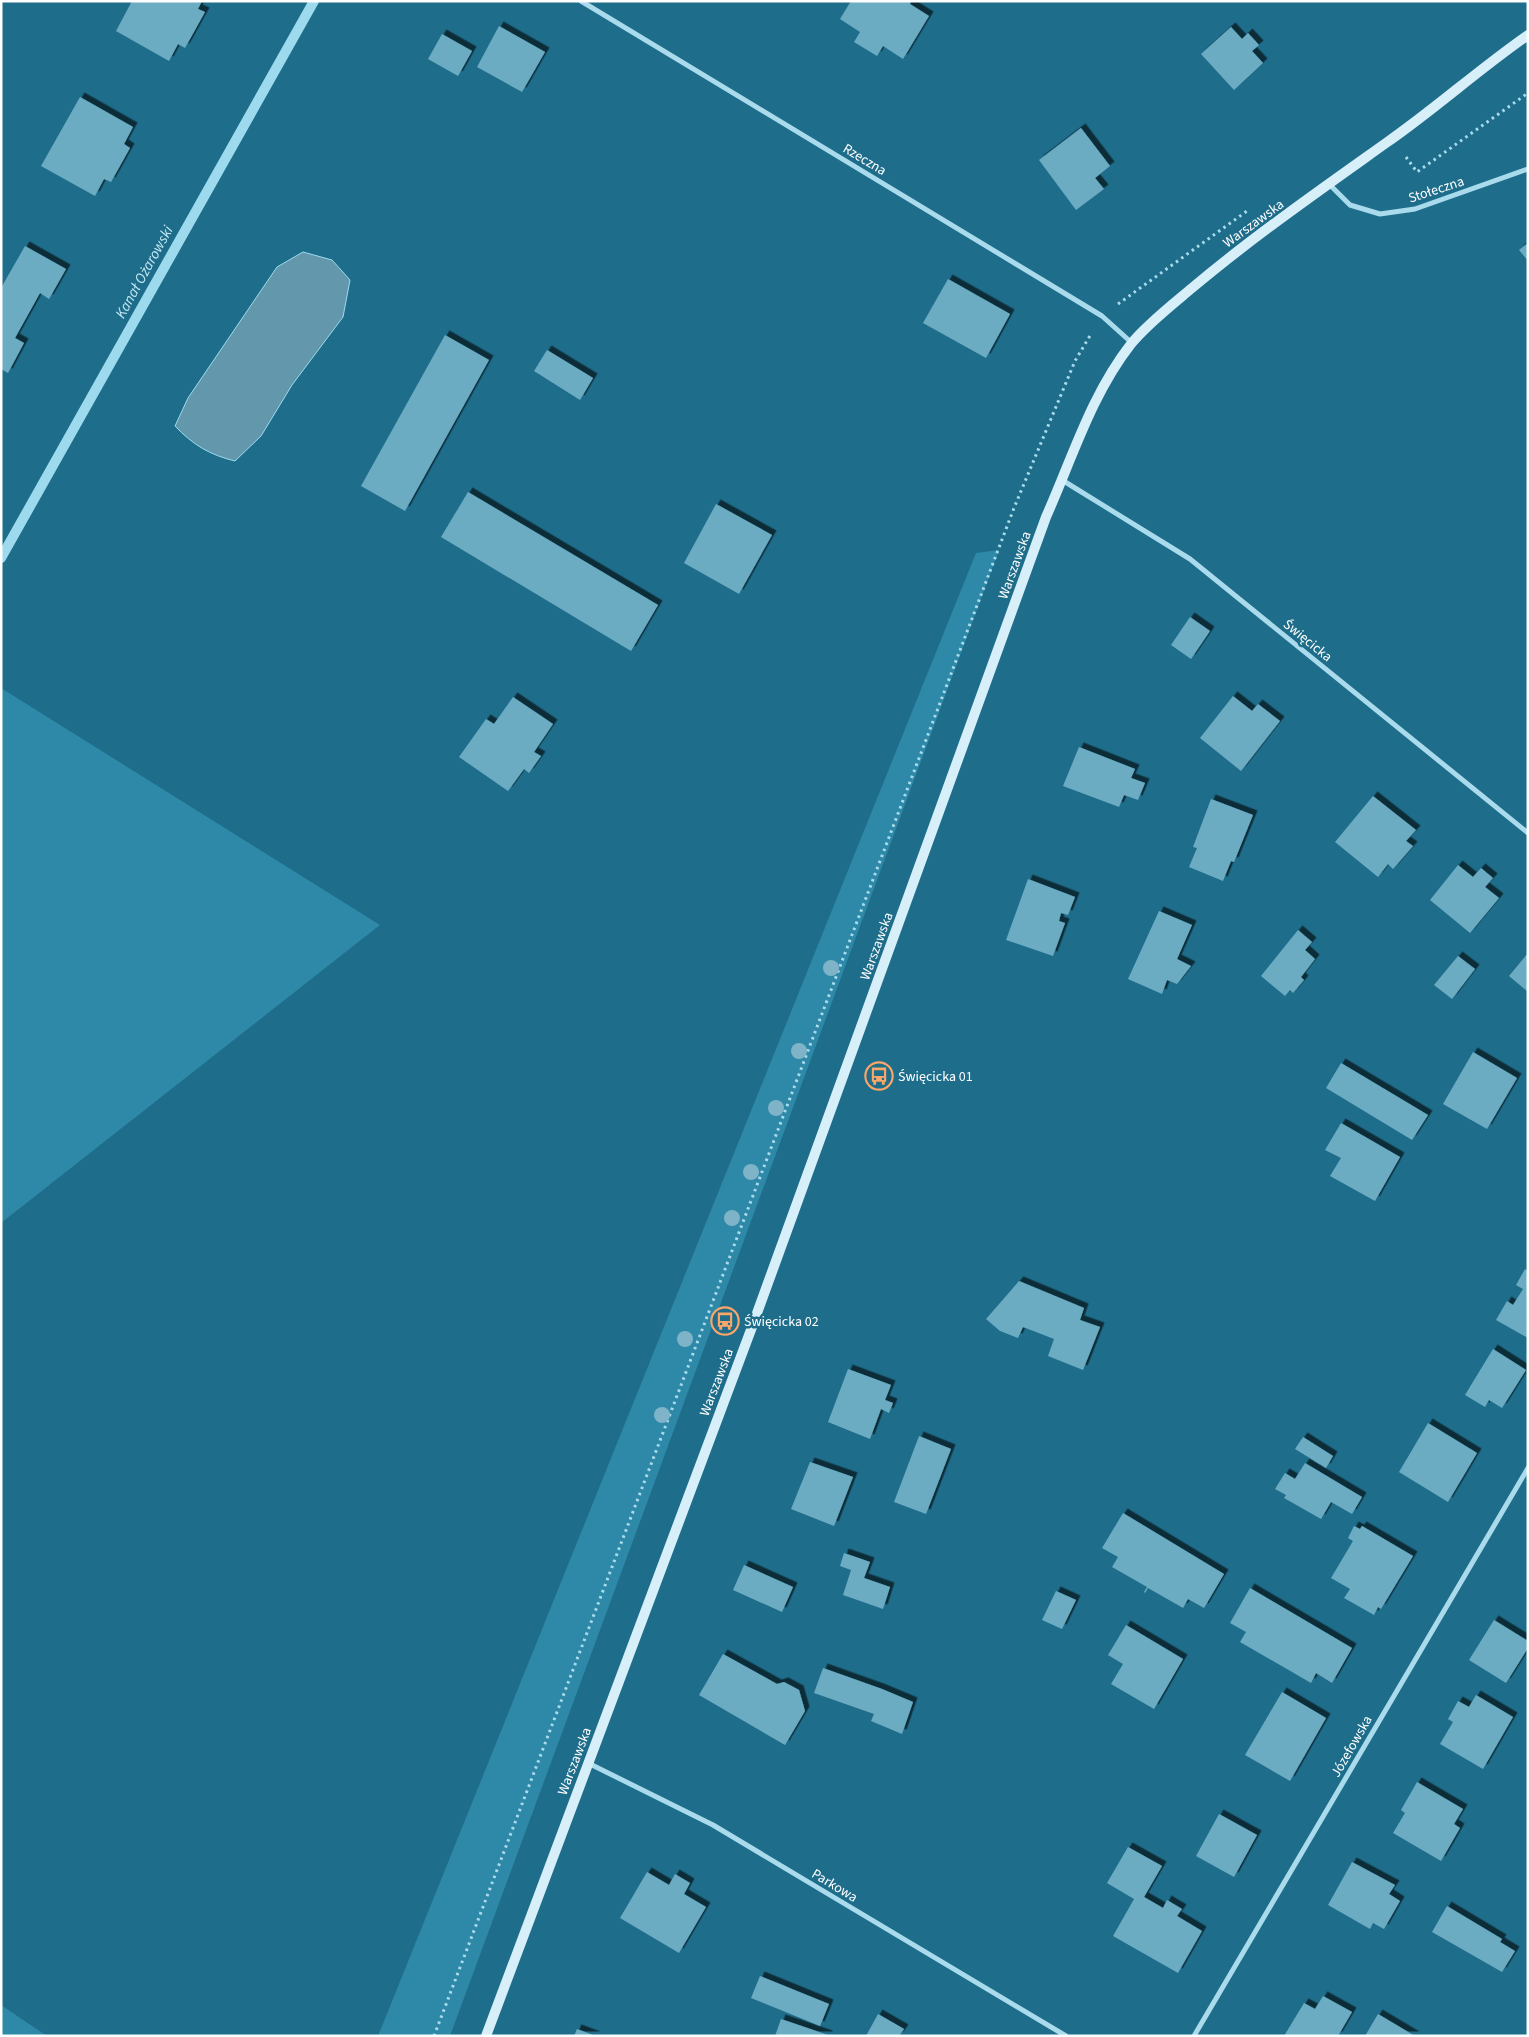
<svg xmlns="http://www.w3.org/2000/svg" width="1529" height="2037" viewBox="0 0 1529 2037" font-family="'Source Sans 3',sans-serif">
	<defs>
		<filter id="shadow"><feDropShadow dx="4.5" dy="-4.5" stdDeviation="0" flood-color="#0009"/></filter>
	</defs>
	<rect width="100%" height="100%" fill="#1e6d8b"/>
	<g fill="#2e88a7">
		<polygon points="999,550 450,2036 378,2036 976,553"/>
		<polygon points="1,688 380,925 1,1223"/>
		<polygon points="1,2005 47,2036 1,2036"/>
	</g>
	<path fill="#6398ac" stroke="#9ddaee" d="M 303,252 L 332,260 L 350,280 L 343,317 L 292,385 L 261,436 L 235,461 C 210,455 193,445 175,426 L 188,398 L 277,267 Z"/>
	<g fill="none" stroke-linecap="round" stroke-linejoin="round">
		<polyline stroke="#9ddaee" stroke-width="10" points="1,558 314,1"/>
	</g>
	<g fill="#6cacc3" filter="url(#shadow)">
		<polygon points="132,1 202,1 198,9 205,12 185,48 178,44 169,61 116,31"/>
		<polygon points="851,1 911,1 910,4 929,16 903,59 883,46 877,56 854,42 860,32 840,19"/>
		<polygon points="499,26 545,52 522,92 477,67"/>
		<polygon points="1231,27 1242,39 1248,33 1259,45 1252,51 1263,63 1234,90 1201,54"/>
		<polygon points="442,34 472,51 458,76 428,59"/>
		<polygon points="80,97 133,127 124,144 130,148 111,182 104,179 95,196 41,166"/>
		<polygon points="1081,128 1110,166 1095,178 1104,189 1076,210 1039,160"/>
		<polygon points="1528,243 1528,261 1519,250"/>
		<polygon points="25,246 66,269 49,299 40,293 15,338 24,343 8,373 1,369 1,288"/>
		<polygon points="948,279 1010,314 986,358 923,323"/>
		<polygon points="445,335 489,360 405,511 361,486"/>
		<polygon points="547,350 593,378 580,400 534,371"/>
		<polygon points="468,492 658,605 631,651 441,537"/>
		<polygon points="716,504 772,535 739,594 684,563"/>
		<polygon points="1190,617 1210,631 1191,659 1171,645"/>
		<polygon points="1233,696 1252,711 1258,704 1280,721 1241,771 1200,738"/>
		<polygon points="513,697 553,724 534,752 541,756 529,773 524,769 508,791 459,757 486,719 494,724"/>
		<polygon points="1079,747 1135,769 1131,778 1145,783 1138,800 1124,795 1119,807 1063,786"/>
		<polygon points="1373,796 1416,830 1406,841 1413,846 1393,869 1388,864 1378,877 1335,842"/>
		<polygon points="1211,799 1253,815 1234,862 1231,861 1223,881 1189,867 1197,848 1193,847"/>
		<polygon points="1458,865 1473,877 1481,868 1493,878 1485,887 1499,898 1470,933 1430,900"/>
		<polygon points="1028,879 1075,897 1068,915 1061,913 1059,921 1065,923 1053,956 1006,940"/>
		<polygon points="1159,911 1192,925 1177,959 1191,966 1177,984 1167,980 1162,994 1128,979"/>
		<polygon points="1298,930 1312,942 1305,950 1315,959 1301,977 1304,980 1293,993 1290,990 1285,996 1261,976"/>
		<polygon points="1528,953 1528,992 1509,976"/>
		<polygon points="1458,956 1475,969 1452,999 1434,985"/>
		<polygon points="1473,1052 1517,1078 1487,1129 1443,1104"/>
		<polygon points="1341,1063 1428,1115 1412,1140 1326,1088"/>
		<polygon points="1341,1123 1400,1157 1375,1201 1330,1176 1341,1158 1325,1150"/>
		<polygon points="1525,1269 1528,1271 1528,1338 1496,1320 1507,1301 1513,1305 1523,1289 1516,1285"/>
		<polygon points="1019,1281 1084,1308 1080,1320 1100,1327 1083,1370 1048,1356 1054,1339 1023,1327 1018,1338 1000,1331 986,1319"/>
		<polygon points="1493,1349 1526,1370 1502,1408 1489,1400 1485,1407 1465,1395"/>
		<polygon points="848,1369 891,1385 885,1400 893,1403 889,1413 881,1409 870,1439 828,1422"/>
		<polygon points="1428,1423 1477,1453 1448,1502 1399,1472"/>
		<polygon points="919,1436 951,1449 926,1514 894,1502"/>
		<polygon points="1303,1437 1333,1456 1326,1468 1295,1449"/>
		<polygon points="810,1462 853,1477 834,1526 791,1509"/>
		<polygon points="1305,1463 1362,1497 1352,1514 1331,1502 1321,1519 1284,1498 1286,1495 1275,1489 1285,1473 1295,1479"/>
		<polygon points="1123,1513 1224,1574 1204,1608 1188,1599 1183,1608 1148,1588 1145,1593 1144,1592 1147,1587 1112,1567 1118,1557 1102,1548"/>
		<polygon points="1354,1526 1360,1529 1362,1526 1413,1556 1381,1609 1378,1607 1374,1615 1344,1598 1350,1589 1331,1578 1353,1541 1348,1538"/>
		<polygon points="844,1553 870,1562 864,1578 890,1587 883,1609 843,1595 851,1570 840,1566"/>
		<polygon points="744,1565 793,1587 782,1612 733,1590"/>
		<polygon points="1250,1588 1352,1648 1332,1683 1316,1673 1311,1683 1240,1642 1246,1632 1230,1623"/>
		<polygon points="1056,1591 1076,1600 1062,1629 1042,1620"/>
		<polygon points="1494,1620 1528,1641 1528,1648 1506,1683 1469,1660"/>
		<polygon points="1126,1625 1183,1659 1154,1709 1111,1684 1123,1664 1108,1655"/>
		<polygon points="723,1654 777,1684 784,1682 799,1690 805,1711 785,1745 699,1695"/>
		<polygon points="823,1668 882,1689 913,1702 902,1734 871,1721 874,1714 814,1693"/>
		<polygon points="1282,1692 1326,1718 1290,1781 1245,1755"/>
		<polygon points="1476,1695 1513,1717 1483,1769 1440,1744 1453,1722 1448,1719 1458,1701 1469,1707"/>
		<polygon points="1417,1782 1463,1809 1454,1824 1460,1828 1441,1861 1393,1833 1405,1813 1401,1810"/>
		<polygon points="1219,1814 1257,1835 1234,1877 1196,1856"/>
		<polygon points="1128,1847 1162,1866 1144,1897 1163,1908 1167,1900 1182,1909 1177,1916 1202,1931 1178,1973 1113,1936 1134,1899 1107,1883"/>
		<polygon points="1352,1862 1395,1885 1389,1894 1400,1901 1384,1929 1373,1923 1370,1929 1328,1905"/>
		<polygon points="647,1872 669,1885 675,1874 690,1883 684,1894 706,1907 679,1953 620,1918"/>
		<polygon points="1447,1906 1502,1939 1500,1942 1515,1951 1502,1972 1432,1932"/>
		<polygon points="760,1976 829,2004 820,2026 751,1998"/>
		<polygon points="1323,1996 1352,2012 1338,2036 1284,2036 1304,2003 1315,2009"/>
		<polygon points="878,2014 904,2029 899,2036 866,2036"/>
		<polygon points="1378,2014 1415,2036 1365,2036"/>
		<polygon points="781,2019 828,2035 828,2036 775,2036"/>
		<polygon points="577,2029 596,2036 574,2036"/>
	</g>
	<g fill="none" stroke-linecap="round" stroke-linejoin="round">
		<g stroke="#aadbec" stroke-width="3" stroke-dasharray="2.5 4" stroke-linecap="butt">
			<polyline points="1406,157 1417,172 1528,93"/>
			<polyline points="1118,304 1247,211"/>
			<polyline points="434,2036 1014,508 1075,361 1091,334"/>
		</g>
		<g stroke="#aadbec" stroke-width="5">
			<polyline points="581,1 1102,316 1132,343"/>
			<polyline points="1329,184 1350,205 1380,214 1415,209 1528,169"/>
			<polyline points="1062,480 1190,559 1528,833"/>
			<polyline points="588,1763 713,1825 1066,2036"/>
			<polyline points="1194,2036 1528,1468"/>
		</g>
		<path stroke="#d6eff9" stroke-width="10" d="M 486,2036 L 752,1327 L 1046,517 C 1072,459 1091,395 1131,344 C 1146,325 1173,304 1192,288 C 1254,236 1320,190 1386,143 C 1435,109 1479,69 1528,35"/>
	</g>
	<g fill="#7fb4c8">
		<circle cx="831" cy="968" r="8"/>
		<circle cx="799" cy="1051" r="8"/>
		<circle cx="776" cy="1108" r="8"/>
		<circle cx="751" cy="1172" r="8"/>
		<circle cx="732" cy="1218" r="8"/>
		<circle cx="685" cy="1339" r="8"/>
		<circle cx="662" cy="1415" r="8"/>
	</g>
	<defs>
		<g id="bus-ring" transform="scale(1.4375)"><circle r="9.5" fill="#1e6d8b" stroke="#fba669" stroke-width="1.5"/><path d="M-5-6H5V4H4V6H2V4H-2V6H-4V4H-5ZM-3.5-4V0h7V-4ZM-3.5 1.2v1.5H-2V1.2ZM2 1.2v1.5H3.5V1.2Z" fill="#fba669"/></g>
	</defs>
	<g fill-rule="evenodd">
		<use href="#bus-ring" x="879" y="1076"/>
		<use href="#bus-ring" x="725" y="1321"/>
	</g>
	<g text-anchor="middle" stroke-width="5" stroke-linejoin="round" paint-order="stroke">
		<g font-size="14" fill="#fff" stroke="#1e6d8b">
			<text transform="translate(865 159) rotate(31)" y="5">Rzeczna</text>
			<text transform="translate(1436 189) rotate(-18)" y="5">Stołeczna</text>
			<text transform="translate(1253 223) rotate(-36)" y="5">Warszawska</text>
			<text transform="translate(1014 565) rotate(-70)" y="5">Warszawska</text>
			<text transform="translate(1308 640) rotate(39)" y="5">Święcicka</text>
			<text transform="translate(876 946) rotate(-70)" y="5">Warszawska</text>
			<text transform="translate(716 1382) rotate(-69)" y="5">Warszawska</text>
			<text transform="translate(1351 1746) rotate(-60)" y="5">Józefowska</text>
			<text transform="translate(574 1761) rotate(-69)" y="5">Warszawska</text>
			<text transform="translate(835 1885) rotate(31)" y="5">Parkowa</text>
		</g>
		<g font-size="14" fill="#fff" stroke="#1e6d8b" text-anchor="start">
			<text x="898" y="1081">Święcicka 01</text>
			<text x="744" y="1326">Święcicka 02</text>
		</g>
		<g font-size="15" font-style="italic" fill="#c5e9f5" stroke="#1e6d8b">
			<text transform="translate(144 272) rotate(-61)" y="5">Kanał Ożarowski</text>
		</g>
	</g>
	<rect width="1529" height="2037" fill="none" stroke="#ffffff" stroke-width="5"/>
</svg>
